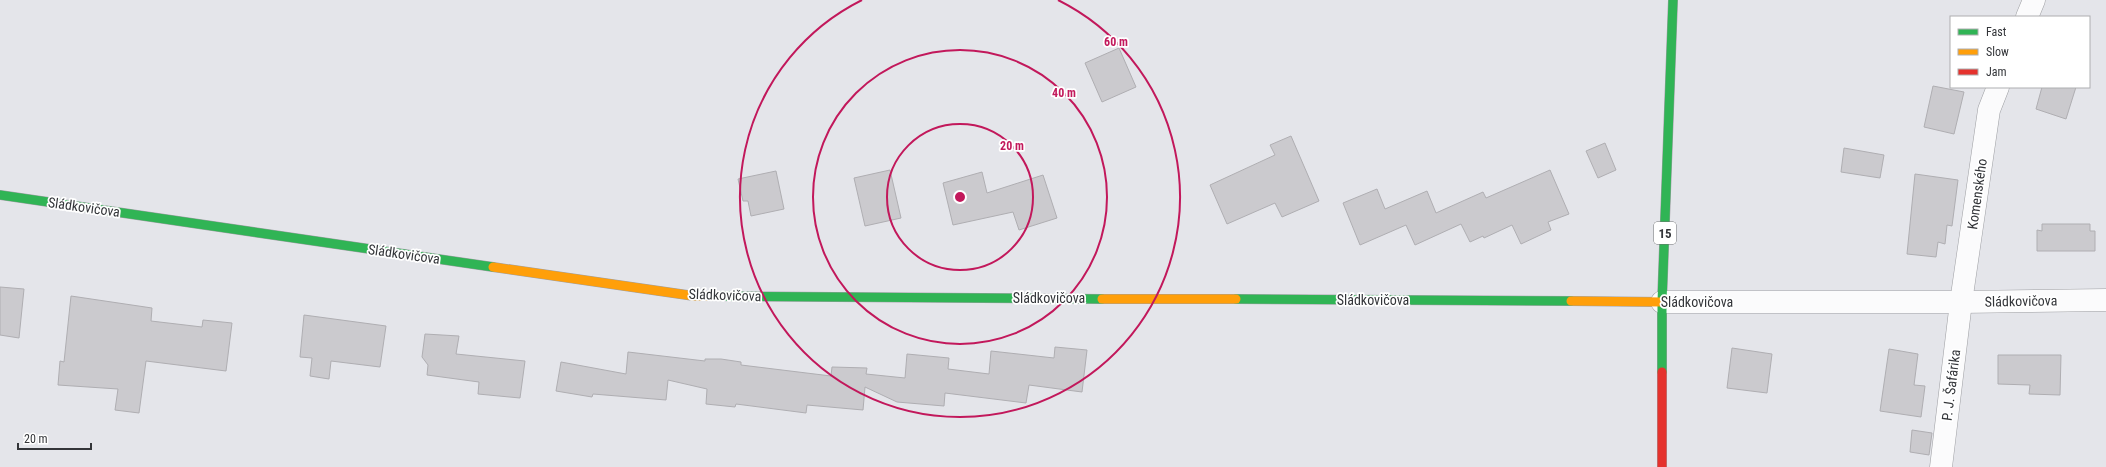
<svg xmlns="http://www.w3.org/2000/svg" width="2106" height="467" viewBox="0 0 2106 467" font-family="'Roboto Condensed',sans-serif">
	<rect width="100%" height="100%" fill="#e4e5ea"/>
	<g fill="#cbcace" stroke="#afaeb2">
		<polygon points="1119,48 1136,87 1102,102 1085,63"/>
		<polygon points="1933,86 1964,92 1954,134 1924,127"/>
		<polygon points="2042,87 2076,87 2066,119 2036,109"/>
		<polygon points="1291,136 1319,201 1282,217 1275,203 1227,224 1210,185 1275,155 1270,145"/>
		<polygon points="1605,143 1616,170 1598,178 1586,151"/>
		<polygon points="1844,148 1884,155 1880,178 1841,172"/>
		<polygon points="890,170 901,218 865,226 854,178"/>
		<polygon points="1550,170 1569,214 1548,222 1551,230 1521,244 1512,225 1484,238 1483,236 1470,242 1461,224 1415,245 1406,225 1360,245 1343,203 1377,189 1385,209 1427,191 1436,213 1483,192 1486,198"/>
		<polygon points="776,171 784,209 751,216 748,201 743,201 738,179"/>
		<polygon points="982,172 987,193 1043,175 1057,218 1019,230 1013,212 953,225 943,183"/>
		<polygon points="1915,174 1958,180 1952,226 1947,225 1945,244 1938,242 1936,257 1907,254"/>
		<polygon points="2042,224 2090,224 2090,231 2095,231 2095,251 2037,251 2037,230 2042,231"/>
		<polygon points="0,287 24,289 19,338 0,335"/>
		<polygon points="71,296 152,308 151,321 202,327 203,320 232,323 226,371 146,361 139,413 115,410 118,389 58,385 60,361 64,362"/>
		<polygon points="304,315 386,326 380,367 331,361 329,379 310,376 312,358 300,357"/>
		<polygon points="425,334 459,336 456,354 525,361 520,398 478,394 479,382 427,375 428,365 422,357"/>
		<polygon points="1055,347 1087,350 1082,392 1029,385 1026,403 945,393 944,406 897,402 865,387 863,410 807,405 806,413 736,404 735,407 706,404 707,389 668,380 666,400 593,394 592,397 556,391 561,362 626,374 628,352 705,361 705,359 721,359 741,362 741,365 831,376 832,367 867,368 866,374 905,378 907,354 949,358 948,369 989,374 991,351 1054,358"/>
		<polygon points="1732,348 1772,354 1767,393 1727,388"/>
		<polygon points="1889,349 1918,354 1914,385 1925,386 1921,417 1880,411"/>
		<polygon points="1998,355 2061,355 2060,395 2029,394 2030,385 1998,384"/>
		<polygon points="1912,430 1932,433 1929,455 1910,452"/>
	</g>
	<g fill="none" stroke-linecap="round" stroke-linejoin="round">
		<g stroke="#9e9fa3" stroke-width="23">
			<g id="street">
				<polyline points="2027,17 2034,0"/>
				<polyline points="1662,302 1961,302 2106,300"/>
				<polyline points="1941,467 1961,302 1989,110 1998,87"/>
			</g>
		</g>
		<g stroke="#9e9fa3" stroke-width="10">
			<g id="fast">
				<polyline points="0,195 493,267"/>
				<polyline points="712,296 1102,299"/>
				<polyline points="1236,299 1571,301"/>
				<polyline points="1662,372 1662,302 1673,0"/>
			</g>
		</g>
		<g stroke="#9e9fa3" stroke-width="10">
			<g id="slow">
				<polyline points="493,267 694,296 712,296"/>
				<polyline points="1102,299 1236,299"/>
				<polyline points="1571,301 1662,302"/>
			</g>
		</g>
		<g stroke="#9e9fa3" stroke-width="10">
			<polyline id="jam" points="1662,372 1662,467"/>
		</g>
		<use href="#street" stroke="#fbfbfc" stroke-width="22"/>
		<use href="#fast" stroke="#30b455" stroke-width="9"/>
		<use href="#slow" stroke="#ff9f0a" stroke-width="9"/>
		<use href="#jam" stroke="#e5322d" stroke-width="9"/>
	</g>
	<g fill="none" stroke="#c2185b" stroke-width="2">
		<circle cx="960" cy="197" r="73"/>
		<circle cx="960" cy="197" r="147"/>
		<path d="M1058 0A220 220 0 1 1 862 0"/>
	</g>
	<g text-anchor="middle" stroke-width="3.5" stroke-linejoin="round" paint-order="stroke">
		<rect fill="#fff" stroke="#707274" stroke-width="1" x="1654" y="222" width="22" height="22" rx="3"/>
		<g font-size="13" font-weight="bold" fill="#333539">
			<text x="1665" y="238">15</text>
		</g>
		<g font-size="14" fill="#333539" stroke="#fff">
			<text transform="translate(1977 194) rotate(-82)" y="5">Komenského</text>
			<text transform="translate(84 207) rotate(8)" y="5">Sládkovičova</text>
			<text transform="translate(404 254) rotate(8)" y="5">Sládkovičova</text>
			<text transform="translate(725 295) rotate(2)" y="5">Sládkovičova</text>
			<text x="1049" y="303">Sládkovičova</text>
			<text x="1373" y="305">Sládkovičova</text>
			<text transform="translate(2021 301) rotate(-1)" y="5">Sládkovičova</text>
			<text x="1697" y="307">Sládkovičova</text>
			<text transform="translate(1951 385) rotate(-83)" y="5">P. J. Šafárika</text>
		</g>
	</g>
	<circle cx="960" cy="197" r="6" fill="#c2185b" stroke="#fff" stroke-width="2"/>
	<g font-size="12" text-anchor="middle" font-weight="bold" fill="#c2185b" stroke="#fff" stroke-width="3.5" stroke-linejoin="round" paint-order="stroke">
		<text x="1116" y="46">60 m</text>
		<text x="1064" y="97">40 m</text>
		<text x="1012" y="150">20 m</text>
	</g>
	<rect x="1950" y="16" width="140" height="72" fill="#ffffff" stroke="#adaeb0"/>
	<rect x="1958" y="29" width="20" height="6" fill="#30b455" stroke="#adaeb0"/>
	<text x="1986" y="36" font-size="12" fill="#333539">Fast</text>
	<rect x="1958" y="49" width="20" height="6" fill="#ff9f0a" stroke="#adaeb0"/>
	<text x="1986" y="56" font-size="12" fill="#333539">Slow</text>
	<rect x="1958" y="69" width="20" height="6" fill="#e5322d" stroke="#adaeb0"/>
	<text x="1986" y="76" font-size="12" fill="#333539">Jam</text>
	<path d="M18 443v6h73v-6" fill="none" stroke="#333539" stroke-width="2"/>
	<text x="24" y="443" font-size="12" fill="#333539" stroke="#ffffff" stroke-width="3" paint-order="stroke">20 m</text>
</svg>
